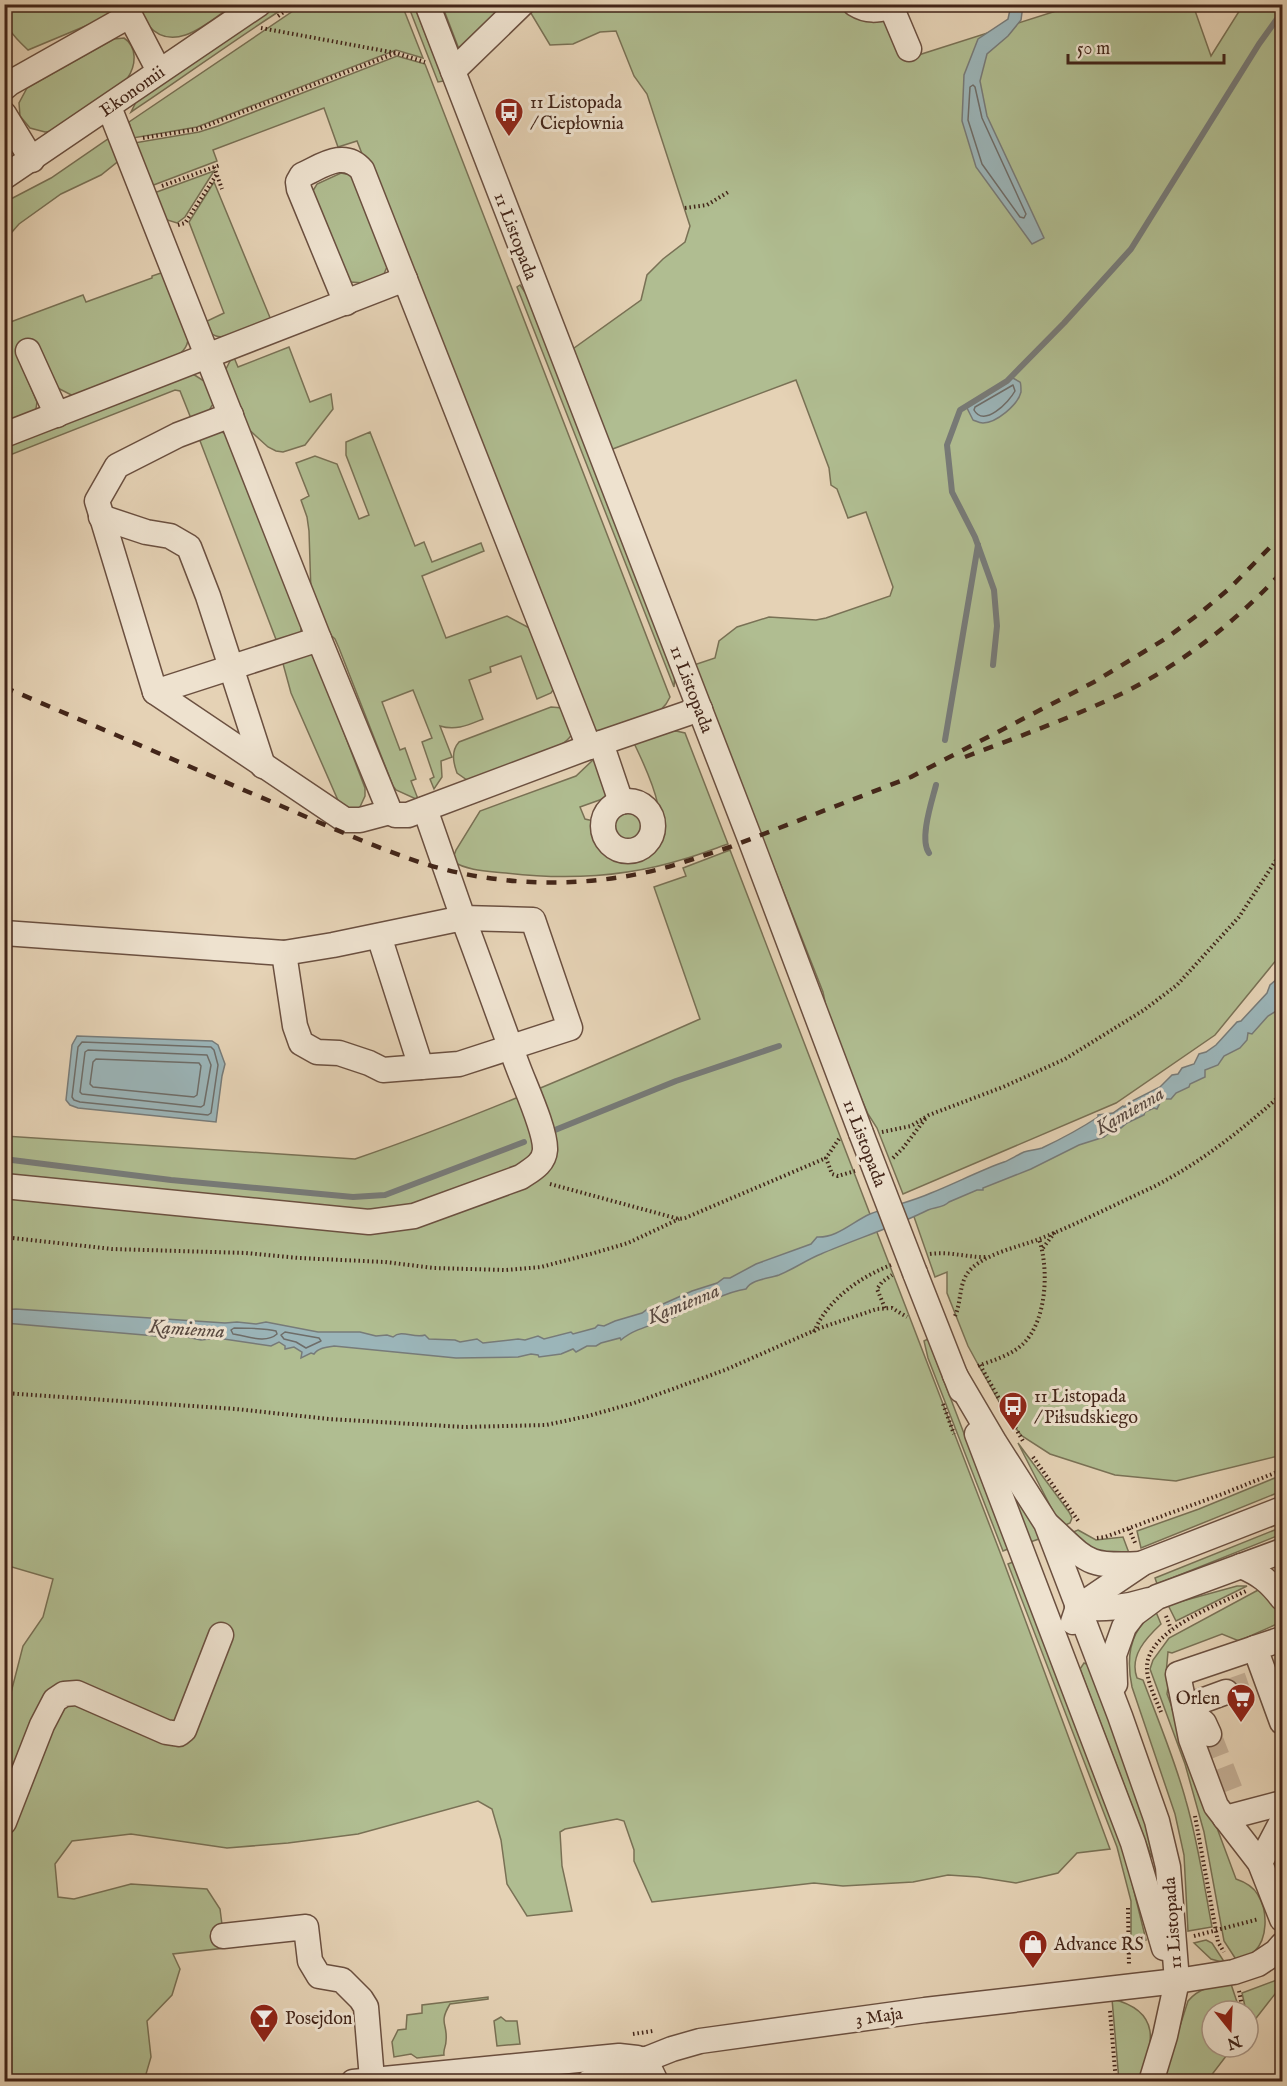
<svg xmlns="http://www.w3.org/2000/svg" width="1287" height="2086" viewBox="0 0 1287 2086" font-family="'IM FELL English',serif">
	<rect width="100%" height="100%" fill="#e5d2b5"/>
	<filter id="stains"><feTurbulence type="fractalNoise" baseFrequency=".00333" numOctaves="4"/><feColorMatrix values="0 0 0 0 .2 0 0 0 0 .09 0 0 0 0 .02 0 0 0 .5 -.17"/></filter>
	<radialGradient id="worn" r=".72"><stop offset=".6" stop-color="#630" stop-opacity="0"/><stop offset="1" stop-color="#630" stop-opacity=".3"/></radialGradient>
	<g fill="#b0bd91" stroke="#797155" stroke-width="1.5">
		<polygon points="1078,4 1193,5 1211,56 1243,5 1282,5 1282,953 1215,1035 1116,1103 903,1194 877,1128 868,1114 830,1026 823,992 694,665 715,658 719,641 737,627 769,617 816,620 826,618 890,596 893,587 866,512 848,518 837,489 831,485 829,468 796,380 610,450 563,356 641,300 647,275 663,259 685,242 690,226 647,94 634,76 616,31 600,32 573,44 550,45 526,5 881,5 909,58"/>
		<path d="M 4,5 L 116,5 L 119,12 L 28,50 C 11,34 5,28 4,5 Z"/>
		<path d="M 138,5 L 233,5 C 210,21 174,56 148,25 C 144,20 141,11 138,5 Z"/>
		<path d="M 271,5 L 289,5 C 235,39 184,77 131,112 L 136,102 L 144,95 Z"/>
		<polygon points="302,5 402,5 423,58 396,50 197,127 133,138 129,122"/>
		<polygon points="408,5 414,5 444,81 438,82"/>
		<polygon points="442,5 518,5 462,57"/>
		<path d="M 124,38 C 138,47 136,66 127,79 L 55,131 L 45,132 L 30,128 L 20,116 L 19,103 L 27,88 L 114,39 Z"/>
		<polygon points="397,56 425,64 670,697 666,704 658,713 605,732 595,730 579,710 357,141 338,147 324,108 213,150 217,161 151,186 134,143 199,132 218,126"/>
		<polygon points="108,139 111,141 121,159 101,175 61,194 19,224 5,240 5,202 51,178"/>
		<polygon points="214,171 185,217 177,223 164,219 154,193"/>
		<polygon points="341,173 355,176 389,262 384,274 364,283 350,282 311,194 317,184"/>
		<path d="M 214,182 L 271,320 C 259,324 228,340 216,336 C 209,334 208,328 205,322 L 224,313 L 189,222 Z"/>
		<path d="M 164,272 L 188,338 C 188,349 180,354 171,360 L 79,399 L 52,385 L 17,355 L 37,402 L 35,415 L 5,426 L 5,324 L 83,295 L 86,302 L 152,278 L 152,276 Z"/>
		<polygon points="520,285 531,301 675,672 674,687 517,287"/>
		<polygon points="289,347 310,402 331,394 333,409 305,445 283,452 276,451 268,447 244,425 226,376 226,369 233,355 238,367"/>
		<polygon points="193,374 207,383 213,404 207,414 192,421 180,391 175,390 5,457 5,440"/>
		<polygon points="214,428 224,433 232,441 302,623 300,636 277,642 197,433"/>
		<path d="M 370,432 L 415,546 L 424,542 L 432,562 L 481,543 L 484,551 L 422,576 L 446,638 L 507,616 L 537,632 L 555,687 L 551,693 L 537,699 L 521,656 L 490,667 L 491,672 L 469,680 L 483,719 C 468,725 456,731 440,726 L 452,757 L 441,761 L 442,777 L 434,789 L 430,779 L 434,777 L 422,742 L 432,738 L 413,690 L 382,702 L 400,750 L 405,748 L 416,779 L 411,781 L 418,799 L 416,799 L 396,790 L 393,786 L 339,648 L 335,639 L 324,629 L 311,593 L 309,531 L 307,517 L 301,500 L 309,496 L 296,463 L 315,456 L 337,464 L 359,519 L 369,515 L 346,455 L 346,442 Z"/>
		<polygon points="306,651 314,654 365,788 365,796 359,809 344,814 291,693 282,660"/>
		<path d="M 551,707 L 563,708 L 573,732 C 565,753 499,771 478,779 L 467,780 L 457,773 C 453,762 451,751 459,742 Z"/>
		<path d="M 676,731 L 685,733 L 728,844 C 713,849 699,855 684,859 C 627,877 565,880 506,873 C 487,871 468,871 452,861 L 456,850 L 480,811 L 576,776 L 594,759 L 608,797 L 580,807 L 585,819 L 594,821 L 596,833 L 609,853 C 621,858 632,860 644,853 C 679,830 646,769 633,741 L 663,732 Z"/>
		<circle cx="627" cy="828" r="16"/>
		<path d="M 730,850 L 1003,1560 L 1110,1849 L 1077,1853 L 1058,1873 L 1016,1883 L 978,1877 L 948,1875 L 913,1882 L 843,1886 L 814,1883 L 652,1902 L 634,1861 L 634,1850 L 624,1821 L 617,1819 L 565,1829 L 560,1832 L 562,1866 L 572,1911 L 527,1916 L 507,1884 L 501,1840 L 492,1809 L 478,1801 L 358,1834 L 288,1843 L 227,1848 L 131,1834 L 72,1841 L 55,1864 L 58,1897 L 74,1899 L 131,1884 L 207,1889 L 220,1909 L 225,1948 L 173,1954 L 180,1969 L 172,1995 L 147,2021 L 151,2057 L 144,2081 L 5,2081 L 5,1716 L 23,1646 L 43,1617 L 53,1579 L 5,1565 L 5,1136 L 355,1159 C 472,1119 587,1069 700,1019 L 654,887 L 686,876 L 683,868 Z"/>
		<polygon points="1282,991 1282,1455 1176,1481 1115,1475 1050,1454 1022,1436 1010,1421 980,1368 968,1346 947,1293 947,1272 935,1277 913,1214 1197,1075"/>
		<polygon points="928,1339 1008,1549 1003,1551 928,1358 924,1341"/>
		<polygon points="1018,1443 1069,1512 1072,1518 1070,1523 1061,1527"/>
		<polygon points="1282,1475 1282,1491 1141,1548 1137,1531 1199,1509"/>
		<polygon points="1017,1499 1042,1538 1030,1542 1015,1502"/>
		<polygon points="1282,1527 1282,1534 1157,1584 1155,1578"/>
		<polygon points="1078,1530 1096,1540 1123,1537 1129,1553 1113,1559 1068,1534"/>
		<polygon points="1013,1562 1123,1846 1146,1940 1137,1942 1131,1939 1131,1901 1117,1847 1008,1564"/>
		<polygon points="1237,1586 1247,1586 1176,1621 1168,1605"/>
		<path d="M 1260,1589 C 1270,1599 1285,1609 1277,1624 L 1239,1641 L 1222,1634 L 1172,1653 L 1168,1652 L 1166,1674 L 1170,1675 L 1167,1694 L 1236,1879 C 1245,1882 1253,1886 1258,1895 C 1268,1911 1268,1939 1254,1952 C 1249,1957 1243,1958 1237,1961 L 1224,1941 L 1204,1832 L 1185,1764 L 1150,1669 L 1153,1660 L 1169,1638 Z"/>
		<path d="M 1156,1612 L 1161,1624 C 1146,1638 1129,1656 1137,1678 L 1143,1680 C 1158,1720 1175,1760 1186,1801 C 1198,1842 1204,1885 1212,1927 L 1188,1931 L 1184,1855 L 1175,1814 L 1132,1687 C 1126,1658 1129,1629 1156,1612 Z"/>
		<polygon points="1084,1663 1089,1665 1147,1825 1154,1857 1152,1857 1150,1853 1080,1669"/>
		<polygon points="1206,1940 1212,1943 1225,1963 1211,1959 1194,1943"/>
		<polygon points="1282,1978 1282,1985 1250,2026 1248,2011 1246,2011 1242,1993"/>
		<path d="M 1231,1984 L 1240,2011 L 1212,2011 L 1212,2047 L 1233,2047 L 1207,2081 L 1162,2082 L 1188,2001 C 1200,1987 1214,1986 1231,1984 Z"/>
		<path d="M 488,1997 L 488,1999 L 450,2004 C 438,2024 448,2023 446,2041 C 446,2047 443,2049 444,2055 L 417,2058 L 411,2054 L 394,2057 L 392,2042 L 398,2030 L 406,2029 L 407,2015 L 422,2013 L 422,2005 Z"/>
		<path d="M 1112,1999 C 1162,2011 1154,2044 1139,2081 L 1119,2081 Z"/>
		<polygon points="501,2017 506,2021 517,2021 520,2044 497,2046 494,2021"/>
	</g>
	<g fill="#9bb5b9" stroke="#777b79" stroke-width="1.5">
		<polygon points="1011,5 1023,5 1021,20 1008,36 987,54 980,81 987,116 1044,238 1032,244 976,167 962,121 964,75 978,39 1008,19"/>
		<path d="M 1011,377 L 1020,382 C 1021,383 1021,391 1021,392 C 1018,405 996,423 983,423 C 979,423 976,421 973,420 L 966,406 Z"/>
		<path d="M 1282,970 L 1281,1008 L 1268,1016 L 1252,1034 L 1248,1033 L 1247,1040 L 1240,1048 L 1224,1056 L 1218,1065 L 1205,1070 L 1205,1077 L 1190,1084 L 1189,1087 L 1176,1093 L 1171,1099 L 1162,1099 L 1157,1109 L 1154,1108 L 1145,1112 L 1144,1115 L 1127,1123 L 1121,1128 L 1112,1127 L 1110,1132 L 1104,1137 L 1079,1145 L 1031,1169 L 983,1188 L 983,1190 L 977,1190 L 949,1202 C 943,1208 935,1207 928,1210 C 894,1227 856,1239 821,1254 C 806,1260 794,1269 779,1275 C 768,1279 752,1279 746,1289 C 723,1292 704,1307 680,1310 L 677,1316 C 659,1324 636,1327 621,1340 L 620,1338 L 601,1343 L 596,1346 L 587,1346 L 576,1352 L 573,1349 L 561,1354 L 539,1357 L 538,1355 L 531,1354 L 518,1357 L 456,1358 L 334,1346 C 327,1347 318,1348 314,1354 L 311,1353 L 301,1358 L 302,1352 L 294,1347 L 285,1349 L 285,1346 L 279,1342 L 271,1346 L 217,1338 L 201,1340 L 182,1336 L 171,1337 L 166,1334 L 156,1336 L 5,1323 L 4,1310 L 16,1309 L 225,1323 L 237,1322 L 256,1324 L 266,1322 L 318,1332 L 360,1332 L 376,1336 L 387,1335 L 393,1337 C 402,1329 414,1339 425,1335 L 429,1339 L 455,1340 L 460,1342 L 477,1339 L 483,1343 L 518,1339 L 525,1340 L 538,1336 L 544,1339 L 571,1332 L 573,1334 L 595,1328 L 598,1325 L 604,1326 L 615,1321 L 642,1313 L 649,1308 L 663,1304 L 692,1291 L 717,1283 L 724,1278 L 730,1278 L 756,1264 L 811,1244 L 817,1237 C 837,1238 852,1222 870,1214 C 890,1206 911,1202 931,1193 C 956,1183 981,1170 1004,1162 C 1010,1160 1017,1155 1024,1152 C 1030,1150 1036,1150 1042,1148 C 1061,1139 1080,1129 1098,1117 L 1098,1115 L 1113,1113 L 1123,1106 L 1124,1107 L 1128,1103 L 1160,1087 L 1172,1075 L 1178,1074 L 1182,1068 L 1194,1064 L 1199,1054 L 1206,1052 L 1216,1045 L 1237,1022 L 1241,1021 L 1267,993 L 1270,985 L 1278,978 Z"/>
		<polygon points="77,1036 212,1041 218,1045 225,1064 222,1076 216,1122 78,1108 70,1105 66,1100 72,1045"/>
	</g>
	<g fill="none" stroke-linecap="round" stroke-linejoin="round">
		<g stroke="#6e6d69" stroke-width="1.5">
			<polygon points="973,85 975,87 982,118 1026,214 1024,218 1020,217 982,164 968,120 970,87"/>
			<path d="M 1013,385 L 1015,391 C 1009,402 984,428 974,410 L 975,407 Z"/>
			<polygon points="82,1042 211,1047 214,1050 218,1065 211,1113 208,1115 80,1102 74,1100 72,1097 78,1047"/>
			<polygon points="88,1050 207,1055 211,1065 204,1105 201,1107 82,1094 80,1092 85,1052"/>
			<polygon points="96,1059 199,1063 201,1066 197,1095 194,1097 93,1087 90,1084 93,1062"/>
			<path d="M 234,1328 C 245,1328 266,1328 276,1331 L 277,1334 C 266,1344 247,1336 233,1334 L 231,1330 Z"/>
			<polygon points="285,1332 319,1338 321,1341 306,1348 296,1342 284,1339 281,1335"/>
		</g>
		<g stroke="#777b79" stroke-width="6">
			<polyline points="993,665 997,626 994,590 975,537 952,492 947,445 960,410 1007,381 1064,323 1131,249 1259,44 1282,12"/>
			<polyline points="945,740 978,545"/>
			<path d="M 929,853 C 919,839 932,801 936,785"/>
			<polyline points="555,1130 676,1081 779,1046"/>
			<polyline points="4,1159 171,1180 353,1197 385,1195 524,1142"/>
		</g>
		<g stroke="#c4af96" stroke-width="24" stroke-dasharray="24 12" stroke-linecap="butt">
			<polyline points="1226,1692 1249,1684"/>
			<polyline points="1209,1734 1235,1801"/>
		</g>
		<g stroke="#6b5040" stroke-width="27">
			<g id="minor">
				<polyline points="124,4 159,71"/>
				<polyline points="427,4 750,839 861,1133"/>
				<path d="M 855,4 C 868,12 877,10 891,7"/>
				<polyline points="890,4 909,49"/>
				<polyline points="453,71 522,4"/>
				<polyline points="4,88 10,83 129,16"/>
				<polyline points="109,107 319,639 390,812 395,815 408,815 589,747 700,709"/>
				<polyline points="4,114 32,160"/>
				<polyline points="4,177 259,4"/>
				<path d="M 346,303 L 299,189 L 298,182 L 302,175 C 322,166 344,149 362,170 L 589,747"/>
				<polyline points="28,351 57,415"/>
				<polyline points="231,415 178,435 117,466 97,501 155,692 345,820 360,820 390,812"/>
				<polyline points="4,435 405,279"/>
				<polyline points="101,517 146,532 170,536 189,547 208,596 263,766"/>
				<polyline points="155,692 319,639"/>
				<polyline points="601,743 621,802"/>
				<circle cx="628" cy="826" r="25"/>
				<path d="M 4,933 L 284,953 L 333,945 L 463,918 C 482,968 499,1017 518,1067 C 525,1086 546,1131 545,1150 C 544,1164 531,1170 521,1177 L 414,1216 L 369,1222 L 4,1186"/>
				<polyline points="379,936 421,1067"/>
				<polyline points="284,953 295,1026 301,1043 317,1052 339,1053 369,1063 383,1070 459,1064 570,1028 533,920 463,918 425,809"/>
				<polyline points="915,1273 961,1390"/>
				<polyline points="955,1375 995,1443 1046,1523 1120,1716 1157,1821 1168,1867 1177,1981 1165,2036 1151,2082"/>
				<polyline points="977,1434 1133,1843 1164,1948"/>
				<path d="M 1049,1526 C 1088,1562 1086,1567 1141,1564"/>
				<path d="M 1241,1566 C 1260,1574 1270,1582 1282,1598"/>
				<path d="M 1077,1606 C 1099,1611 1127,1607 1149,1600"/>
				<polyline points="1073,1622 1078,1607 1143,1563 1282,1509"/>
				<polyline points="1255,1648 1282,1639"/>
				<polyline points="1115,1684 1114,1655 1124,1627 1134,1614 1157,1597 1282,1551"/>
				<polyline points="1185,1707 1226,1692"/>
				<polyline points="1185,1707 1204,1723 1209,1734"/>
				<polyline points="1282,1722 1255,1648 1178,1674 1191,1739 1216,1806 1260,1863 1282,1919"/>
				<polyline points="1225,1818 1282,1803"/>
				<polyline points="4,1822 42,1725 55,1700 64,1694 77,1693 166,1732 179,1734 184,1730 221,1635"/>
				<polyline points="1260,1863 1282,1821"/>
				<polyline points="223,1936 306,1927 310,1961 319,1976 342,1980 361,1999 366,2007 372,2079"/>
				<polyline points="645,2059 656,2082"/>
				<polyline points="353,2082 619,2056 637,2058"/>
				<polyline points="589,2082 672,2049 700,2041 925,2010 1177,1981 1234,1972 1258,1964 1276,1952 1282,1945"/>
			</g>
		</g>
		<g stroke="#422519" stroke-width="4" stroke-dasharray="1.5 3" stroke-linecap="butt">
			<polyline points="278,16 295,4"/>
			<polyline points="261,28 396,53"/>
			<polyline points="143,138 198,129 396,53 425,62"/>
			<polyline points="214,167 222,189"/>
			<polyline points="162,186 220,165"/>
			<polyline points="685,208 707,205 730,191"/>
			<polyline points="178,225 185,223 217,174"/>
			<polyline points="882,1132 911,1126 929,1115 1003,1087 1065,1059 1144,1010 1177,985 1239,917 1282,851"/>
			<polyline points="839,1139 826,1158 832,1174 838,1176 855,1171"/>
			<polyline points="893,1158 903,1148 926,1118"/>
			<polyline points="550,1184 679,1219 685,1218 826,1158"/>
			<polyline points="4,1237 112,1249 246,1253 299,1258 385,1262 434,1268 506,1270 541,1267 594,1253 628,1243 679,1219"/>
			<polyline points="1043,1248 1055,1232"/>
			<path d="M 930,1254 C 951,1251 968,1258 988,1257"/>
			<polyline points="885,1308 877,1289 882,1282 892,1275"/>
			<path d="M 955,1316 C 962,1301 958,1282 971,1269 C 986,1254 1017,1247 1037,1240 C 1075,1225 1112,1206 1149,1189 C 1198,1165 1242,1130 1282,1094"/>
			<path d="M 814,1332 C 827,1300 860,1277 891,1265"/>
			<polyline points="980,1365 1024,1443"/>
			<path d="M 978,1366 C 994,1360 1012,1355 1024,1343 C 1047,1319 1049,1269 1039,1239"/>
			<polyline points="4,1393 236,1409 329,1419 464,1427 546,1425 588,1416 634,1403 725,1370 820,1328 877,1309 892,1308 907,1317"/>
			<polyline points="943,1404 954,1434"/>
			<polyline points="1033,1457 1079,1522"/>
			<polyline points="1129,1529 1136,1545"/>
			<polyline points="1097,1538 1105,1537 1225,1493 1282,1470"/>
			<polyline points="1166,1616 1171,1629"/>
			<path d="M 1161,1712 C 1156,1699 1147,1683 1147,1668 C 1146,1631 1217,1605 1246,1591"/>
			<polyline points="1195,1816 1218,1942 1224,1952"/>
			<polyline points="1128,1908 1129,1966"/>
			<polyline points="1194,1936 1259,1919"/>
			<polyline points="1128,1951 1142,1948"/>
			<polyline points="1239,1991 1243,2011"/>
			<polyline points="1110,2011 1116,2082"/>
			<polyline points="1248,2030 1249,2032"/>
			<polyline points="633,2034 653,2031"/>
		</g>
		<use href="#minor" stroke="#eee2cf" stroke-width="24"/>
		<g stroke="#422519" stroke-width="4.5" stroke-dasharray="10 10" stroke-linecap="butt">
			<path d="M 4,687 C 85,722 166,756 246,791 C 304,815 362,843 422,863 C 505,889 598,889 681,863 L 730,847 L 911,777 L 1094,682 L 1165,639 L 1199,614 L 1230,588 L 1282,535"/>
			<path d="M 965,757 C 1012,739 1060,722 1106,701 C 1173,671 1232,626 1282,572"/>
		</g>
		<g stroke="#6b5040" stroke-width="27" stroke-linecap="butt">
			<polyline id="minor-bridge" points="861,1133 915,1273"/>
		</g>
		<use href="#minor-bridge" stroke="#eee2cf" stroke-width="24"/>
	</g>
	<defs>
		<g id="bus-pin" transform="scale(1.5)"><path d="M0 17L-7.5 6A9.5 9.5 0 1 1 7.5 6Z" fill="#8f2418" stroke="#eee2cf"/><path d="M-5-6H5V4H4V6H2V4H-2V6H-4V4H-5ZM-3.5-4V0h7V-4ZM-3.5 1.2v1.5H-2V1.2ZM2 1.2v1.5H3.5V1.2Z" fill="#fff"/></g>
		<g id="supermarket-pin" transform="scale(1.5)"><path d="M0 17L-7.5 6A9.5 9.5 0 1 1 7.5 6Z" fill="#8f2418" stroke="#eee2cf"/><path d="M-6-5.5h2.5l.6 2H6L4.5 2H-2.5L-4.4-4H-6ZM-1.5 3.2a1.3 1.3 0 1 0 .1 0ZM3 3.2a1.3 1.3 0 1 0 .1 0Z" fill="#fff"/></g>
		<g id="shop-pin" transform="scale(1.5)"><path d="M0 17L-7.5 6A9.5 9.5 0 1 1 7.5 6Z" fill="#8f2418" stroke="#eee2cf"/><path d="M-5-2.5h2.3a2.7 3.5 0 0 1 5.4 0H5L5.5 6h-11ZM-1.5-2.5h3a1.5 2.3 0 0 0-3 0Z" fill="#fff"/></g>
		<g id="bar-pin" transform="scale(1.5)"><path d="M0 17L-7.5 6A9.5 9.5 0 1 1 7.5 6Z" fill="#8f2418" stroke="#eee2cf"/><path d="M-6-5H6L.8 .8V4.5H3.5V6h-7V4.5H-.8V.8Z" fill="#fff"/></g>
	</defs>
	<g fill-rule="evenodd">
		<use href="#bus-pin" x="509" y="112"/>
		<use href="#bus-pin" x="1013" y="1406"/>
		<use href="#supermarket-pin" x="1241" y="1698"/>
		<use href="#shop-pin" x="1033" y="1944"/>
		<use href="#bar-pin" x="264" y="2018"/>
	</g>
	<g text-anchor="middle" stroke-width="6" stroke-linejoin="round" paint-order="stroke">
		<g font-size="18" fill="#422519" stroke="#eee2cf">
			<text transform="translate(132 91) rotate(-35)" y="6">Ekonomii</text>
			<text transform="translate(516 236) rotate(69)" y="6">11 Listopada</text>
			<text transform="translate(692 689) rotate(69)" y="6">11 Listopada</text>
			<text transform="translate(865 1143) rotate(69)" y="6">11 Listopada</text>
			<text transform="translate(1172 1923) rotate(-94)" y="6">11 Listopada</text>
			<text transform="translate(879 2016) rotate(-8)" y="6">3 Maja</text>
		</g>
		<g font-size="18" fill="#422519" stroke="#eee2cf" text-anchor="start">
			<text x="530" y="108">11 Listopada<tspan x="530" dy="21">/ Ciepłownia</tspan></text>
			<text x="1034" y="1402">11 Listopada<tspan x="1034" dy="21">/ Piłsudskiego</tspan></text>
			<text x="1220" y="1704" text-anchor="end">Orlen</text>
			<text x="1054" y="1950">Advance RS</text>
			<text x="285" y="2024">Posejdon</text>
		</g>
		<g font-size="20" font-style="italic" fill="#584941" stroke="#eee2cf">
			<text transform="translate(1129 1110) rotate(-30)" y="7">Kamienna</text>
			<text transform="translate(683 1303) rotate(-22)" y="7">Kamienna</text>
			<text transform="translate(187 1328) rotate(4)" y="7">Kamienna</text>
		</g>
	</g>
	<rect width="1287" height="2086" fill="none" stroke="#e5d2b5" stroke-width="24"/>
	<rect x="6" y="6" width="1275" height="2074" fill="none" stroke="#422519" stroke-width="3"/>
	<rect x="12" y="12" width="1263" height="2062" fill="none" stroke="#422519" stroke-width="1.5"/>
	<g transform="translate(1230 2029) rotate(162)"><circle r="28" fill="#eee2cf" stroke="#a99686" stroke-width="1.5"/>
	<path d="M0-4.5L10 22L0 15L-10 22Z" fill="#8f2418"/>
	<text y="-9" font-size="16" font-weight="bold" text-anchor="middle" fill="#422519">N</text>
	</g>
	<path d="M1068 54v9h156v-9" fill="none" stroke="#422519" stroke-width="3"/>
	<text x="1077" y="54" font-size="18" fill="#422519" stroke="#eee2cf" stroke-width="4.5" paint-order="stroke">50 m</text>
	<rect width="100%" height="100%" filter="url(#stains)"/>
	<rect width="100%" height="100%" fill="url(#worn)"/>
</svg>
